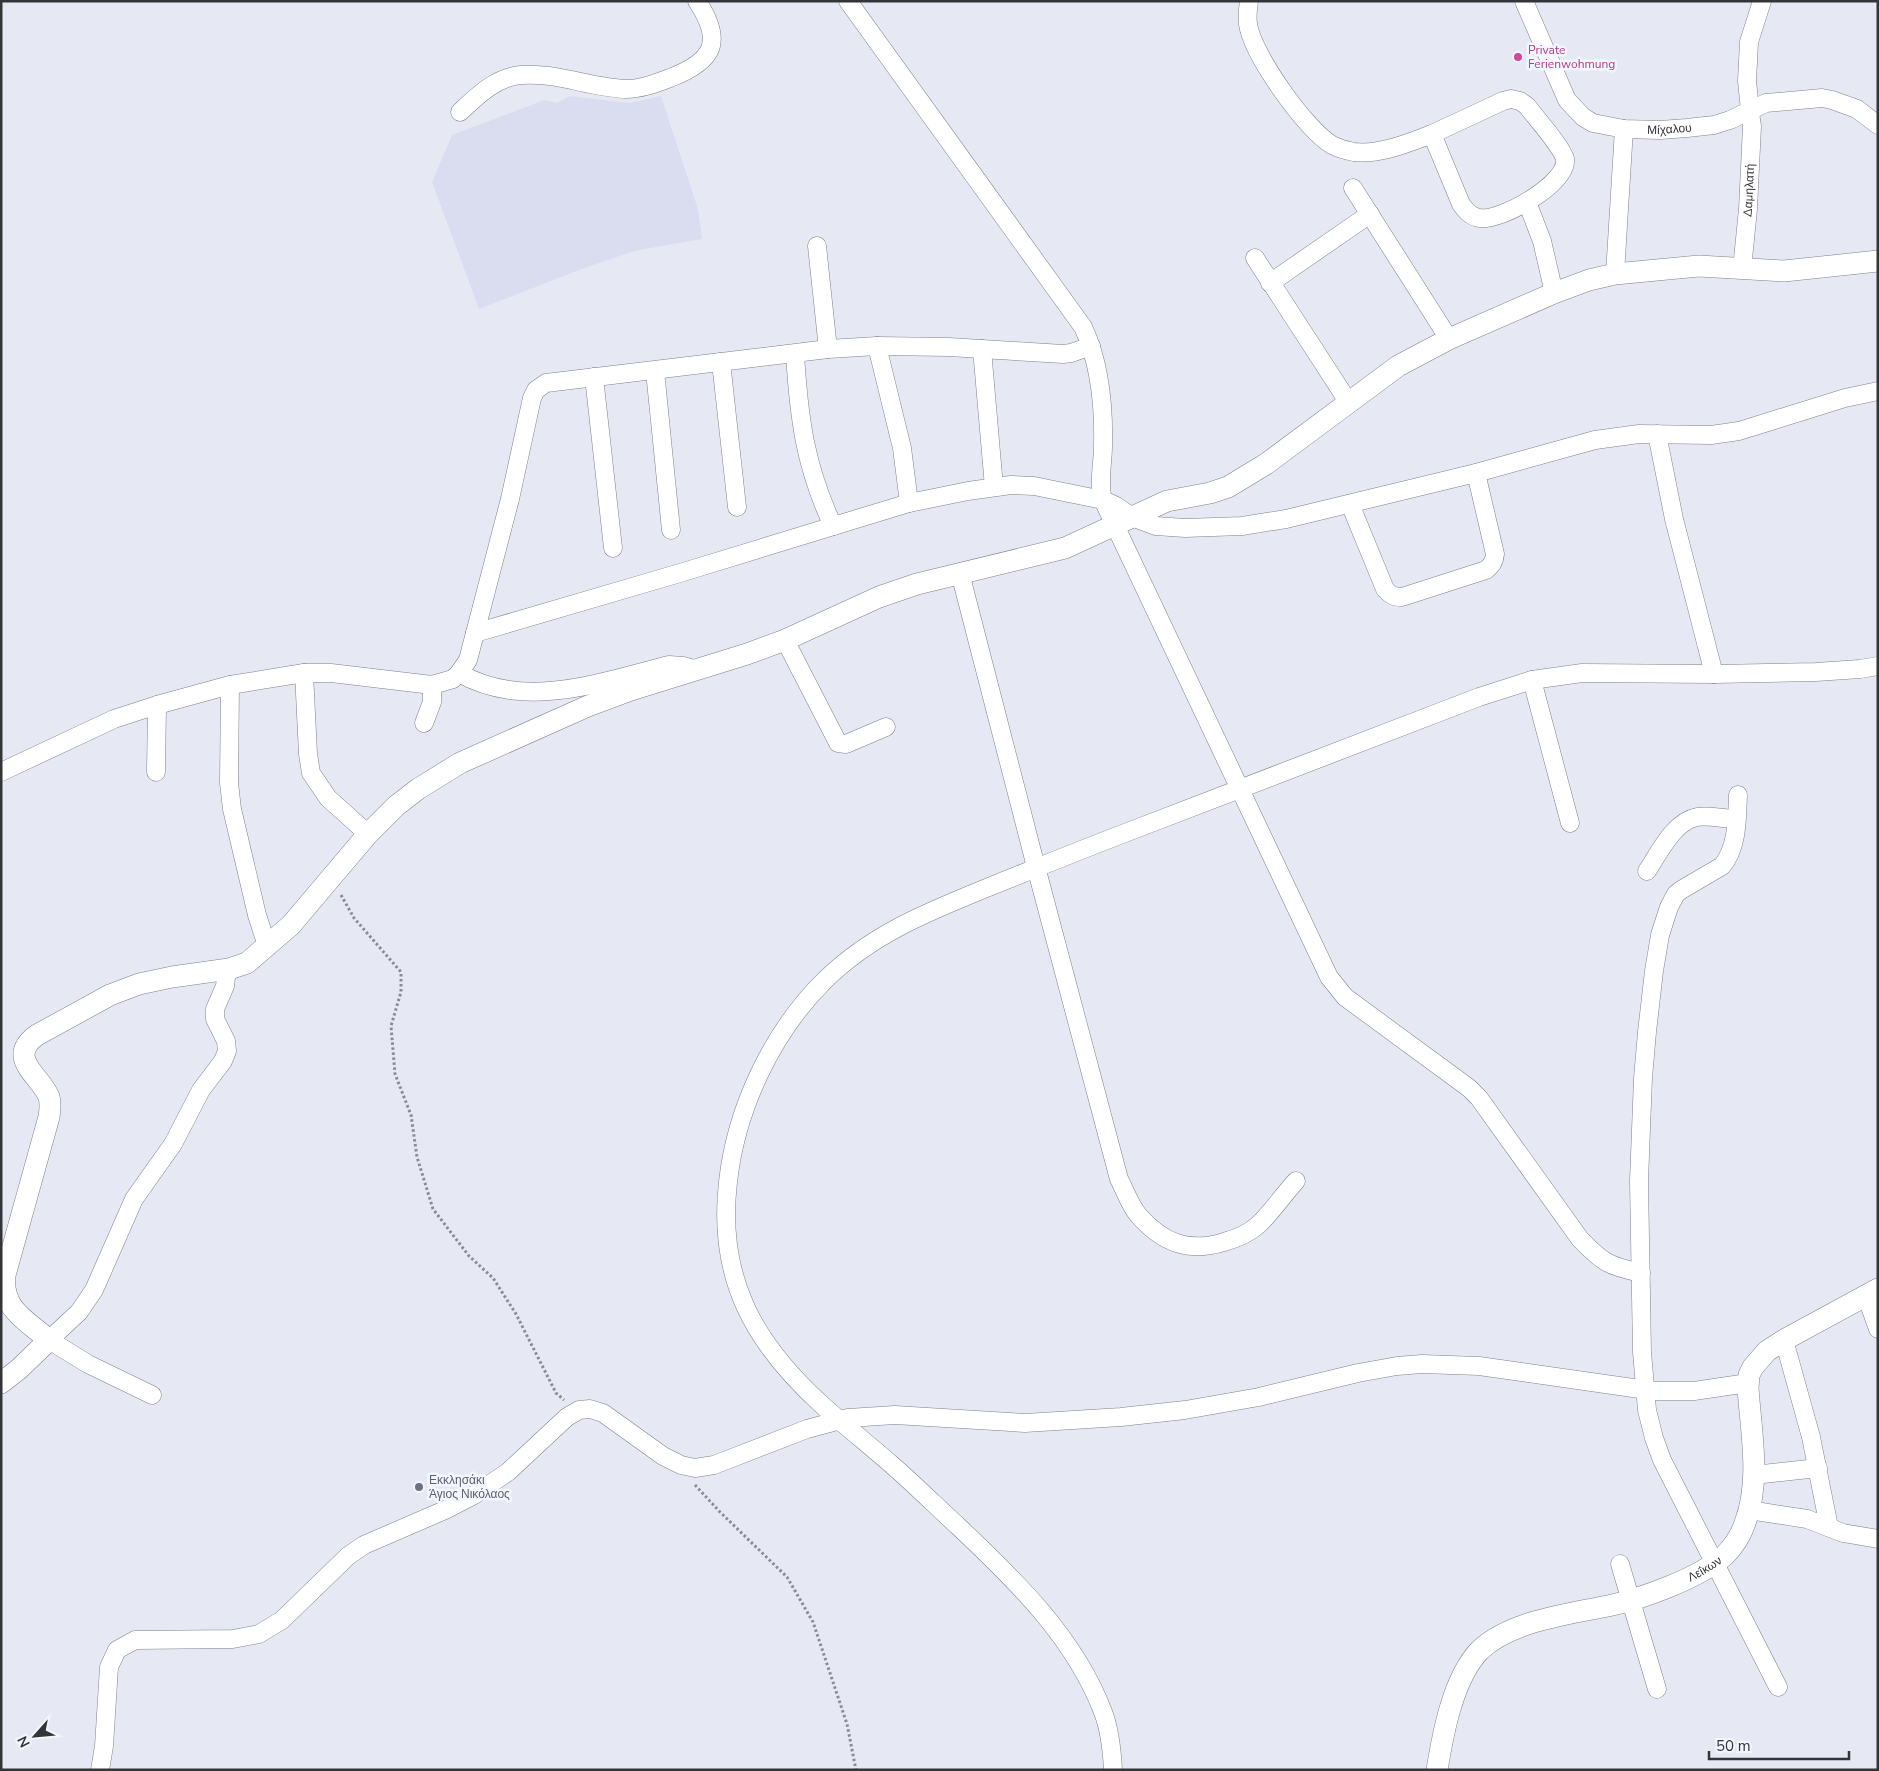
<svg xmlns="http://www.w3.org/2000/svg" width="1879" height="1771" viewBox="0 0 1879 1771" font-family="'Nunito Sans',sans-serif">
	<rect width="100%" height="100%" fill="#e6e9f4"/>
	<polygon fill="#d9ddef" points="570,96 630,103 661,96 698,209 702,239 634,251 579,270 479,309 432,182 452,135 544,100 557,103"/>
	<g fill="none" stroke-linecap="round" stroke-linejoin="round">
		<g stroke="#7e808a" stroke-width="19">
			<g id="minor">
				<path d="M 848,1 L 1083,327 C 1100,363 1104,406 1103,446 C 1103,463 1098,483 1103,500 L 1329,977 L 1345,997 L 1469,1088 L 1479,1098 L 1580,1239 C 1603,1263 1609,1266 1641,1273"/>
				<path d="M 1249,1 C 1248,8 1247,17 1248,24 C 1252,54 1306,130 1332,145 C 1338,148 1348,151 1354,152 C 1380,155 1408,143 1432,134"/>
				<path id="s1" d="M 1524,1 L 1567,100 L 1583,117 L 1593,123 L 1624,129 L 1660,130 L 1687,128 L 1714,125 L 1730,120 L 1766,103 L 1822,98 L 1832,100 L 1857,109 L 1878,125"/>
				<path d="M 1511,99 L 1520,101 L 1527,106 C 1536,118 1562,147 1565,159 C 1569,183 1500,222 1479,218 C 1470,216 1466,211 1461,204 L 1432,134 L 1503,101 Z"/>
				<polyline points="1750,110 1747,81 1749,42 1762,1"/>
				<path d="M 460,112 C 477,96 496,77 521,75 C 556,72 591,88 626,89 C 642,89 656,83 670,78 C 714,61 724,42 697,1"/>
				<polyline points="1353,188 1449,339"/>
				<polyline points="1527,202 1542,241 1554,293"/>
				<polyline points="817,246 828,349"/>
				<polyline points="1255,258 1349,403"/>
				<path id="s2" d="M 1742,269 L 1748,209 L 1752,126 L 1750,113"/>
				<polyline points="1615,274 1624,129"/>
				<polyline points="1270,283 1370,214"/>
				<polyline points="877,346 902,448 909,503"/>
				<polyline points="982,349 994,487"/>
				<path d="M 795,354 C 799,419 805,466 833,526"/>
				<polyline points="721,362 737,507"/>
				<polyline points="655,371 671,530"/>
				<polyline points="594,377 613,548"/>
				<polyline points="1657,434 1674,519 1714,674"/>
				<path d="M 1350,504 L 1385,589 C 1390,595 1394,597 1402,597 L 1486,570 C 1492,565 1494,562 1495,554 L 1476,473"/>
				<path d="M 960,573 L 1036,867 L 1119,1179 C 1125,1190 1130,1206 1139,1216 C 1163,1243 1189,1253 1224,1242 C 1235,1239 1249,1233 1258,1225 C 1272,1212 1283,1195 1296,1181"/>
				<polyline points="475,633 680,573 909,503 968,491 1011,485 1034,486 1103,500 1116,506 1132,517 1156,526 1185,528 1242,526 1286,519 1476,473 1595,440 1639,434 1711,435 1739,431 1845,398 1878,391"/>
				<polyline points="785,640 838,743 846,744 886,727"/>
				<polyline points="304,673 308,754 311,773 328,798 368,834"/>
				<path d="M 459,673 C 525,711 601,682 669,665 L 683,666 L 697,670"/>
				<polyline points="1532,680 1570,823"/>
				<polyline points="230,685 229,783 232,809 257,915 267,946"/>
				<polyline points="424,723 432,702 432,685"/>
				<polyline points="1,772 114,719 157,705 230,685 304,673 331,673 432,685 453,679 459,673 468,660 510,499 532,398 536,390 546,383 828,349 877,346 949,347 1063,354 1071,353 1091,346"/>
				<polyline points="156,772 157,705"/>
				<path d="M 1738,795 C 1737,817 1738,847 1722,866 L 1681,890 L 1676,894 L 1669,907 L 1660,935 L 1654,971 L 1647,1032 L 1643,1078 L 1639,1181 L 1642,1352 L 1647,1410 L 1654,1438 L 1662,1460 L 1778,1687"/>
				<path d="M 1647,871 C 1659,853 1674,821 1697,817 C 1709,815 1724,819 1736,819"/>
				<polyline points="1866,1295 1878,1329"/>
				<polyline points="1784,1340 1811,1437 1829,1527"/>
				<polyline points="152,1395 88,1364 49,1340 79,1312 94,1290 134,1199 173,1144 201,1090 223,1061 227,1051 226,1041 215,1019 215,1009 225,986 227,969"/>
				<polyline points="1754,1475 1818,1468"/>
				<polyline points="1749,1510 1807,1519 1843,1533 1878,1539"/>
				<polyline points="1620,1564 1657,1689"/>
				<polyline points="100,1770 104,1746 109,1667 117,1650 135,1640 233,1639 259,1634 282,1620 348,1556 364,1545 445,1510 474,1495 508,1472 567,1417 579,1410 590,1409 603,1413 663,1456 681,1465 695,1468 714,1465 807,1429 848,1418 895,1415 1025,1423 1121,1417 1185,1410 1259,1397 1358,1373 1397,1366 1422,1364 1479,1366 1654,1391 1694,1391 1748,1383"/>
				<path d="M 1113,1770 C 1112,1751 1110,1730 1103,1712 C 1075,1638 1016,1581 960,1528 C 937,1507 915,1485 892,1465 C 868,1444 844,1425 821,1404 C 753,1342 717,1277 728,1182 C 736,1109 772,1032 825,980 C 871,935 925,913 984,889 C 1031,870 1078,851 1125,833 C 1243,788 1361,743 1479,697 L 1532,680 L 1582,673 L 1714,674 L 1816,672 L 1860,669 L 1878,666"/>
			</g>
		</g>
		<g stroke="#7e808a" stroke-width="22">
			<g id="tertiary">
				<path d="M 1,1383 L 19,1369 L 49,1340 C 26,1320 1,1309 5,1275 L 49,1117 C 50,1110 51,1104 49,1097 C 41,1076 5,1058 37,1035 L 110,995 L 139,984 L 172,977 L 229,969 L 247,963 L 291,925 L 368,834 L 396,806 L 418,789 L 460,763 L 588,706 L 631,690 L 747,654 L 785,640 L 879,597 L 917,584 L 1065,548 L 1167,501 L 1210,493 L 1228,487 L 1266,464 L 1398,366 L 1449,339 L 1554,293 L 1589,280 L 1615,274 L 1699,266 L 1784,271 L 1878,261"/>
				<path id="s3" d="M 1437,1770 C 1443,1733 1453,1678 1480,1650 C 1511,1621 1568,1614 1608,1606 C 1641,1599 1700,1578 1725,1555 C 1734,1546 1741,1535 1745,1523 C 1761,1480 1751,1433 1748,1388 L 1749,1375 L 1753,1367 L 1767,1351 L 1784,1340 L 1878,1289"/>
			</g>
		</g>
		<g stroke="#898b93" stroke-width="3" stroke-dasharray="2.5 2.5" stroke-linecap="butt">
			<polyline points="341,895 354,918 401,972 401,992 391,1026 395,1074 411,1115 417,1157 433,1209 469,1256 493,1278 516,1314 556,1393 564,1400"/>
			<polyline points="695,1485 720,1512 787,1577 813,1622 847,1724 856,1770"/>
		</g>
		<use href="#minor" stroke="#fff" stroke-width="18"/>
		<use href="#tertiary" stroke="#fff" stroke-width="21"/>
	</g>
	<circle fill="#d1479c" stroke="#f4f6ff" stroke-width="2" cx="1518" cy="57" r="5"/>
	<circle fill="#6b7280" stroke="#f4f6ff" stroke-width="2" cx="419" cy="1487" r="5"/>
	<g text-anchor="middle" stroke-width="5" stroke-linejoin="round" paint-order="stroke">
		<g font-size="12" fill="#b23c85" stroke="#f4f6ff" text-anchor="start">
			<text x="1528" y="54">Private<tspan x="1528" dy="14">Ferienwohmung</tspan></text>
		</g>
		<g font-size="12" fill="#343539" stroke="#f4f6ff">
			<text dy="4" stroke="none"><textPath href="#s1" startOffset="220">Μίχαλου</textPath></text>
			<text dy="4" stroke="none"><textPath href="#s2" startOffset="79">Δαμηλατή</textPath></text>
			<text dy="4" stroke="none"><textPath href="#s3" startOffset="370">Λεΐκων</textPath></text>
		</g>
		<g font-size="12" fill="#5b616d" stroke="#f4f6ff" text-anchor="start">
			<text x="429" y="1484">Εκκλησάκι<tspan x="429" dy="14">Άγιος Νικόλαος</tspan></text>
		</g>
	</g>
	<rect width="1879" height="1771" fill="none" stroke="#343539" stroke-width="5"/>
	<g transform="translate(35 1736) rotate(243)" stroke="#f4f6ff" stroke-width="4" paint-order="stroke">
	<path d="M0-4L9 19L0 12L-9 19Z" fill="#343539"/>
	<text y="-8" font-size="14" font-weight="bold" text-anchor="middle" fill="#343539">N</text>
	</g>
	<path d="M1709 1751v8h140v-8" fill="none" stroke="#343539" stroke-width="2.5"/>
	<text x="1716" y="1751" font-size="15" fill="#343539" stroke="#f4f6ff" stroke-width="4" paint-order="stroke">50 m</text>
</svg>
